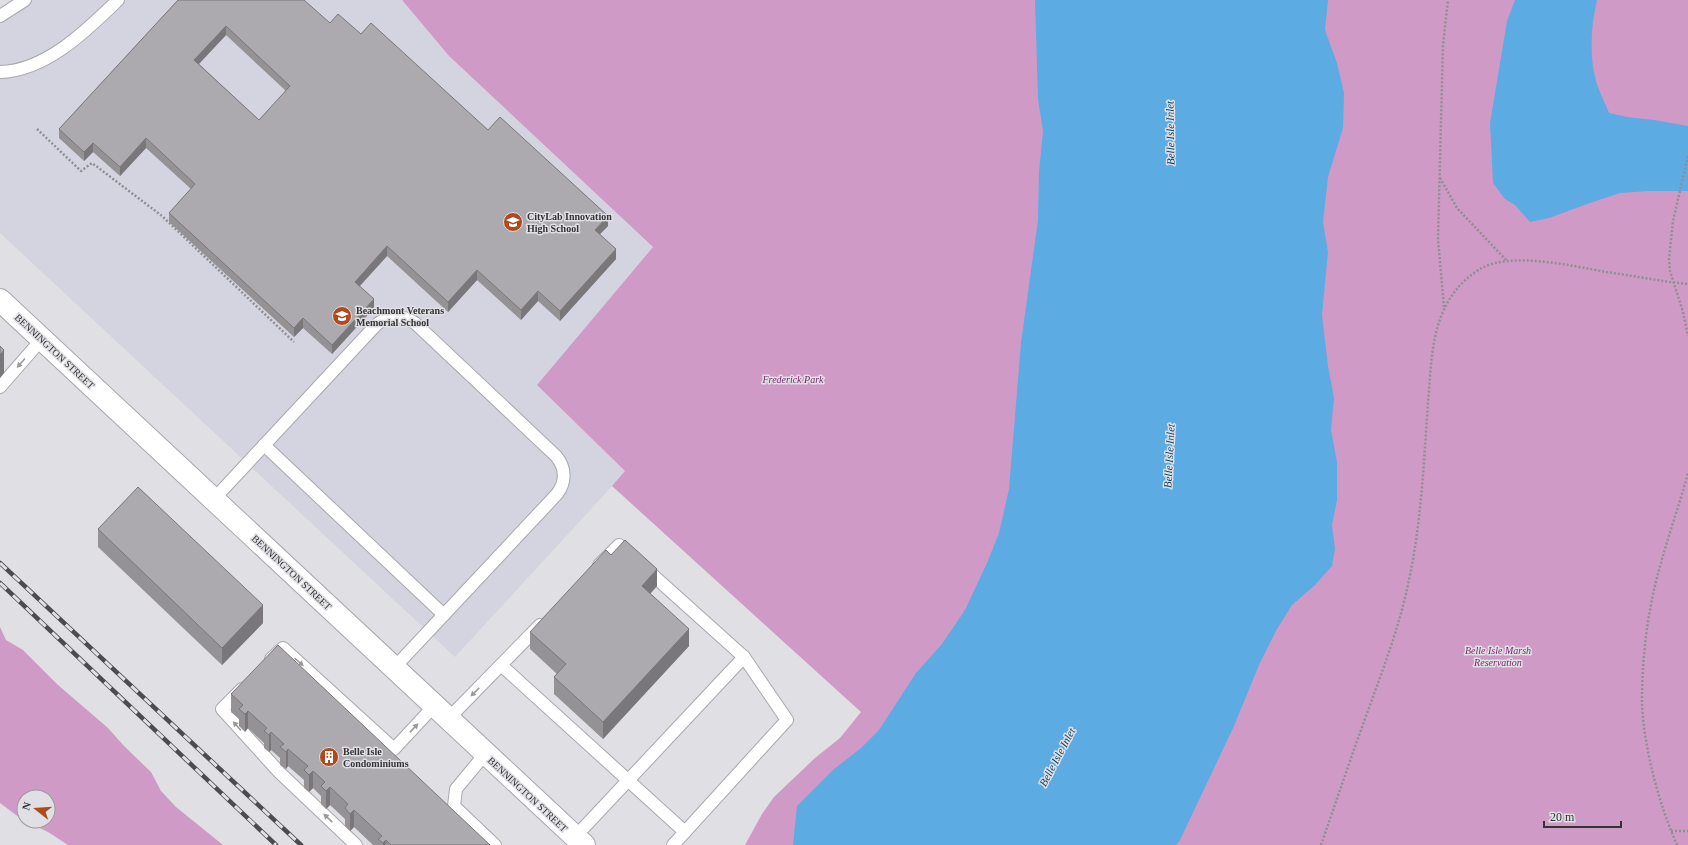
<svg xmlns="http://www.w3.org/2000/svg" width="1688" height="845" viewBox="0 0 1688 845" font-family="Georgia,serif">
	<rect width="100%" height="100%" fill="#dfdfe4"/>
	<polygon fill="#d4d4e0" points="16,0 402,0 449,56 653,247 537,385 626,471 455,657 0,233 0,11"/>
	<g fill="#d09ac6">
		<polygon points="402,0 1688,0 1688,845 745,845 762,814 774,797 815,758 840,738 861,712 612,486 625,471 537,385 653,247 449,56"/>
		<polygon points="0,627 6,640 23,650 58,685 108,728 124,746 151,772 161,791 176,807 223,845 68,845 48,832 25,821 48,821 48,797 24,797 24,821 0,803"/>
	</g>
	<g fill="#5cabe3">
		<polygon points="1035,0 1328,0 1325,30 1337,63 1344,93 1343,128 1328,177 1323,222 1328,252 1322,315 1328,366 1334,398 1331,430 1337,462 1337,500 1332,525 1335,549 1332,566 1315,585 1292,605 1277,629 1259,665 1234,726 1180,840 1176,845 793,845 797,806 833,770 861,748 879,730 916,673 942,644 965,610 987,563 999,533 1009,489 1021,343 1038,220 1039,172 1043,131 1038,99"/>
		<path d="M 1515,0 L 1597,0 C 1591,25 1589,55 1596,81 C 1599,92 1605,102 1609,113 L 1627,117 L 1654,120 L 1688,126 L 1688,191 L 1648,191 L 1620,193 L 1587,204 L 1549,218 L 1530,222 L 1515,205 L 1505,199 L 1493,183 L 1490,123 L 1507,21 Z"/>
	</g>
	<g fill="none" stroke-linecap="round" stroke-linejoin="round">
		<g stroke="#a8a8ad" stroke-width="14">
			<g id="service">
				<polyline points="0,16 25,0"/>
				<path d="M 0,72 C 46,71 87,30 118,0"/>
				<polyline points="0,387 42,339"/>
				<polyline points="264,445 444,615"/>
				<path d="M 214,499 L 376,325 C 389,314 401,314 415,323 L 556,456 C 566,468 566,482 557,494 L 394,668"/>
				<polyline points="599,565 619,545 632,556"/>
				<polyline points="271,659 283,648 394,749 434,706"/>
				<polyline points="501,665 685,832"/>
				<polyline points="242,689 222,709 279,772 356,845"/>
				<polyline points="448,719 540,625"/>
				<polyline points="485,754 456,789 454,806 495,845"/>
				<polyline points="575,837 744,657 646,569"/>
				<polyline points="673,845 787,720 744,657"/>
			</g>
		</g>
		<g stroke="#a8a8ad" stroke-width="24">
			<polyline id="secondary" points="0,300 584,845"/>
		</g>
		<g stroke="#8f8f93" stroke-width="2.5" stroke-dasharray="2 2" stroke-linecap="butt">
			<polyline points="37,129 81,171 92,163 162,216 294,342"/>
			<polyline points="1688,156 1673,221 1669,259 1670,271 1683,312 1688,336"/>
			<polyline points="1440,178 1457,208 1507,261"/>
			<polyline points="1444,307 1438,239 1443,45 1448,0"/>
			<polyline points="1671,831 1688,831"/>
			<path d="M 1321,845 C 1337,799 1352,754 1369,708 C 1383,669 1398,630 1407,589 C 1423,520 1424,448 1430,377 C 1433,334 1440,294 1480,269 C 1510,251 1573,266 1606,272 C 1628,275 1649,279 1670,282 L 1688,284"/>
			<path d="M 1677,845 C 1659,805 1643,745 1642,701 C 1642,655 1648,607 1661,563 C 1669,533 1680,503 1688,473"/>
		</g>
		<use href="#service" stroke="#fff" stroke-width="12"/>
		<use href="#secondary" stroke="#fff" stroke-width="22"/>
		<g stroke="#4c4c4e" stroke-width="4.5">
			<g id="rail">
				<polyline points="0,563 301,845"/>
				<polyline points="0,583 276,845"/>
			</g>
		</g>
		<use href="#rail" stroke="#dfdfe4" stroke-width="3" stroke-dasharray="9" stroke-linecap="butt"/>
	</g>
	<g fill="#959296" fill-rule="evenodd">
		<path d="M 178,0 L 330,23 L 361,34 L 488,130 L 608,226 L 600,234 L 616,259 L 560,321 L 538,301 L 521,320 L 477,280 L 448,312 L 387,256 L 360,286 L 374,308 L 332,354 L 303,328 L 294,337 L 169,222 L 169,213 L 191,189 L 146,148 L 120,176 L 93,152 L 84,161 L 59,138 L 59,129 ZM 226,35 L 286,91 L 259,120 L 199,64 Z"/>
		<polygon points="98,529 263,623 222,665 98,547"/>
		<polygon points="611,555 657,586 650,594 689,646 603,739 554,694 554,677 557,674 530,649 530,632"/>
		<polygon points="231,694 490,845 373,845 354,827 350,831 345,826 345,819 330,805 326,809 321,804 321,796 313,788 309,792 304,788 304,780 288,766 286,769 280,765 280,758 271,750 269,752 264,748 264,743 248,728 245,732 239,726 239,719 231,712"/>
	</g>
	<g fill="#79777a">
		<polygon points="226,26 226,35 194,69 194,60"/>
		<polygon points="146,138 146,148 120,176 120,167"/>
		<polygon points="93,143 93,152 84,161 84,152"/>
		<polygon points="608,216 608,226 595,239 595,230"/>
		<polygon points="387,246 387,256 355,291 355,282"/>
		<polygon points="616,249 616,259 560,321 560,311"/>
		<polygon points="477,270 477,280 448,312 448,302"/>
		<polygon points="538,291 538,301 521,320 521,310"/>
		<polygon points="374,299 374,308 332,354 332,345"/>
		<polygon points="303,318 303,328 294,337 294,328"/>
		<polygon points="4,350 4,373 0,378 0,355"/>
		<polygon points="657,569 657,586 642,603 642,586"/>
		<polygon points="263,605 263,623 222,665 222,648"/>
		<polygon points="689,629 689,646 603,739 603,722"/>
		<polygon points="248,711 248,728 245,732 245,714"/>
		<polygon points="271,732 271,750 269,752 269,735"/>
		<polygon points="288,749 288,766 286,769 286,752"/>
		<polygon points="313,771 313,788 309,792 309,775"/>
		<polygon points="330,787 330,805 326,809 326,791"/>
		<polygon points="354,810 354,827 350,831 350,814"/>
		<polygon points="386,840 386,845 383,845 383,843"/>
	</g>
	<g fill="#adaaaf" stroke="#79777a" fill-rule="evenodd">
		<path d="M 178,0 L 304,0 L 330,23 L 338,14 L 361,34 L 371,23 L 488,130 L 500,117 L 608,216 L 595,230 L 616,249 L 560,311 L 538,291 L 521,310 L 477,270 L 448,302 L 387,246 L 355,282 L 374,299 L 332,345 L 303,318 L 294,328 L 169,213 L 195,184 L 146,138 L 120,167 L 93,143 L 84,152 L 59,129 ZM 226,26 L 290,86 L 259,120 L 194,60 Z"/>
		<polygon points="0,346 4,350 0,355"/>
		<polygon points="138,487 263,605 222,648 98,529"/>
		<polygon points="625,540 657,569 642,586 689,629 603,722 554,677 566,664 530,632 606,550 611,555"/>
		<polygon points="278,645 490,845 391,845 386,840 383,843 378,839 382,836 354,810 350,814 345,808 348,804 330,787 326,791 321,786 325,782 313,771 309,775 304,770 308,766 288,749 286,752 280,747 284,744 271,732 269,735 264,731 267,728 248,711 245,714 239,709 243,705 231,694"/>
	</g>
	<defs><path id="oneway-solid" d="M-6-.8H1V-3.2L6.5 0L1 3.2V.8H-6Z"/></defs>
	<g fill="#9a9a9a">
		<use href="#oneway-solid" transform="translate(21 363) rotate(131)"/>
		<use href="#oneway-solid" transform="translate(299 662) rotate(42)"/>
		<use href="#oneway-solid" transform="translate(475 692) rotate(135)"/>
		<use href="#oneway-solid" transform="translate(237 726) rotate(-132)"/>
		<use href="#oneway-solid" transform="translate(414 728) rotate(-47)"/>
		<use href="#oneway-solid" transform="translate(328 818) rotate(-137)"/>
	</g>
	<defs>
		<g id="school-disc" transform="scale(1)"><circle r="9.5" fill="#af491e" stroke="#dfdfe4"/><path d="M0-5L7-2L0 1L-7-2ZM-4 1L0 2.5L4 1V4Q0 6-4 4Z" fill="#fff"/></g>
		<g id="building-disc" transform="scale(1)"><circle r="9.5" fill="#af491e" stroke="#dfdfe4"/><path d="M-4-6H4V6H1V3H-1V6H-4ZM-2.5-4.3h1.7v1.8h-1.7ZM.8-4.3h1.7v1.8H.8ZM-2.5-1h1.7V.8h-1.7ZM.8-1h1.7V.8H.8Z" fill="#fff"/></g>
	</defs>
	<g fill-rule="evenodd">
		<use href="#school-disc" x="513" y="222"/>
		<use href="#school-disc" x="342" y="316"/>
		<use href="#building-disc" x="329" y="757"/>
	</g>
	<g text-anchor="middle" stroke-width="3" stroke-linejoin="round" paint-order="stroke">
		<g font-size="10" font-weight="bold" fill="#343436" stroke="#dfdfe4" text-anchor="start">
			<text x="527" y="220">CityLab Innovation<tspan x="527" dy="12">High School</tspan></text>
			<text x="356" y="314">Beachmont Veterans<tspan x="356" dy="12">Memorial School</tspan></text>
			<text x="343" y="755">Belle Isle<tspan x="343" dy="12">Condominiums</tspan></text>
		</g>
		<g font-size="10" fill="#343436" stroke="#dfdfe4">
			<text transform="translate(55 351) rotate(43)" y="4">BENNINGTON STREET</text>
			<text transform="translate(292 572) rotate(43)" y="4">BENNINGTON STREET</text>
			<text transform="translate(528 794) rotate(43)" y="4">BENNINGTON STREET</text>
		</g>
		<g font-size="10" font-style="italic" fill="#7b2a72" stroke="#dfdfe4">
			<text x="793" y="383">Frederick Park</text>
			<text x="1498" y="654">Belle Isle Marsh<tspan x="1498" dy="12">Reservation</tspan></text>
		</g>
		<g font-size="11" font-style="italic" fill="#03456a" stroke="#dfdfe4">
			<text transform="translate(1170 133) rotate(-91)" y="4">Belle Isle Inlet</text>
			<text transform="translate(1169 456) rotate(-87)" y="4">Belle Isle Inlet</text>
			<text transform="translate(1057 757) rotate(-62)" y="4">Belle Isle Inlet</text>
		</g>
	</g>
	<g transform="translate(36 809) rotate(287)"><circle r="19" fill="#dfdfe4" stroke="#9b9b9e"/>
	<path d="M0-3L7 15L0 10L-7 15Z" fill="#af491e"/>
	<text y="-6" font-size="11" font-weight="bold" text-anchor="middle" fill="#343436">N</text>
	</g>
	<path d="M1544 821v6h77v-6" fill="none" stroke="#343436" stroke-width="2"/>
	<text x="1550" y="821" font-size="12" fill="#343436" stroke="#dfdfe4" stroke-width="3" paint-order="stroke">20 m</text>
</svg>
